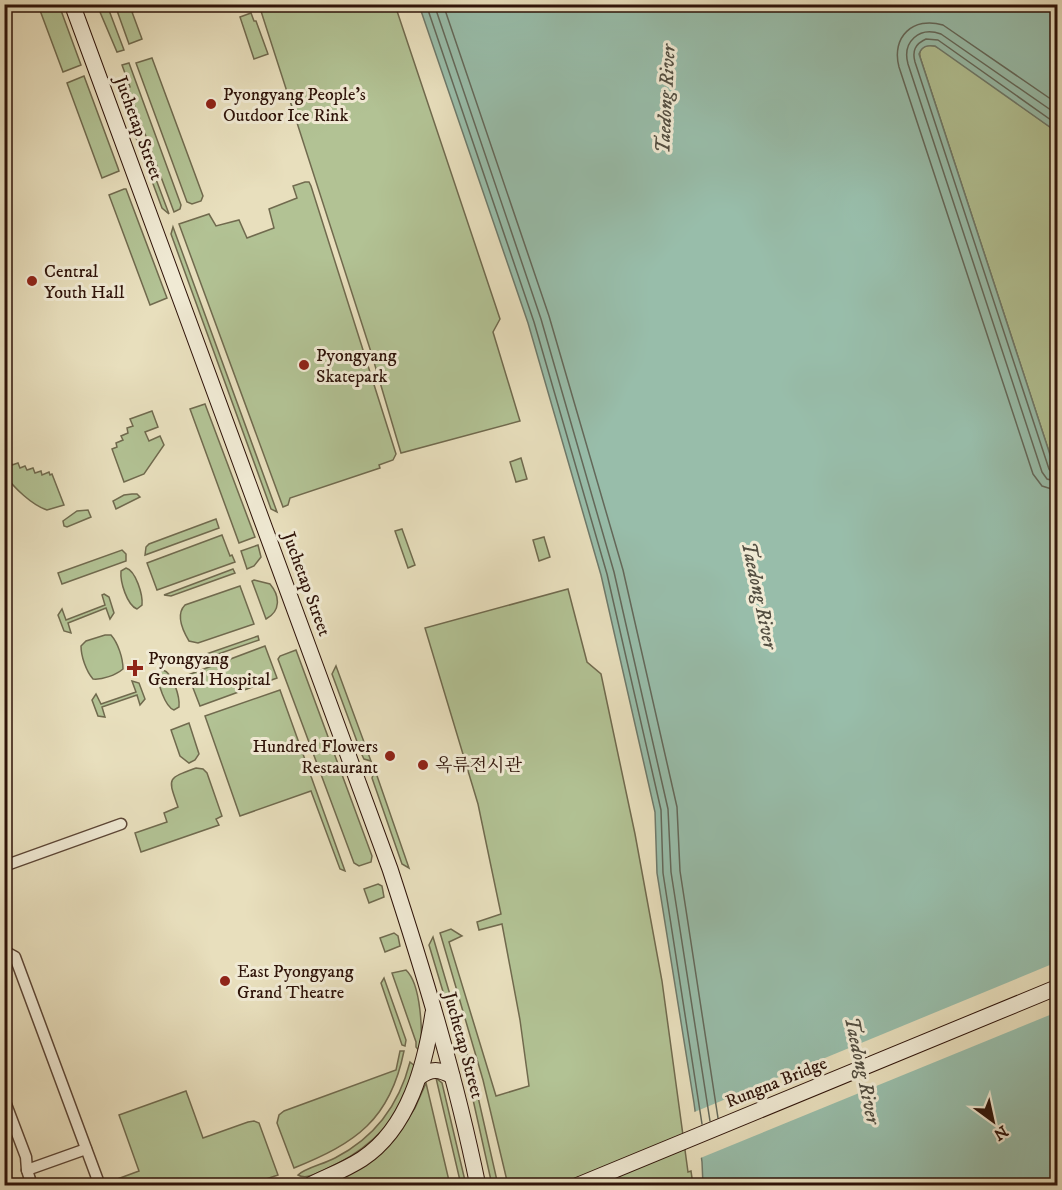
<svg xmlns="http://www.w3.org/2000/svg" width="1062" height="1190" viewBox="0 0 1062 1190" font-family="'IM FELL DW Pica','Noto Serif KR',serif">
	<rect width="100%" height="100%" fill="#e8dfbd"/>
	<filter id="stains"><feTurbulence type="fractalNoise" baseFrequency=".00333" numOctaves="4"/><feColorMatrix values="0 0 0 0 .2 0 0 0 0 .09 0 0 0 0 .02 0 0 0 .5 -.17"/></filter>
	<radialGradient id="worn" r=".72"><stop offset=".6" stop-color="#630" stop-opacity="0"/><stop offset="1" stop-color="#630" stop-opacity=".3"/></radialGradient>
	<g fill="#b2c294" stroke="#706a4e" stroke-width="1.5">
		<polygon points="38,5 59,5 81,65 63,72"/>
		<polygon points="97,5 107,5 124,50 117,52"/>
		<polygon points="115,5 133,5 135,11 132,12 142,39 129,44"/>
		<polygon points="259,5 395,5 500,319 493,332 520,421 401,453 371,352"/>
		<polygon points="251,13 254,21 256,21 268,54 254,59 240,17"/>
		<path d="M 928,45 L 935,46 L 944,51 L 1057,132 L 1057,476 L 921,60 C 918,52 920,48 928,45 Z"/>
		<polygon points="152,58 203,196 201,201 192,204 187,202 136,63"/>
		<polygon points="129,63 181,205 180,209 174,212 128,88 130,87 122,65"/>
		<polygon points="84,76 118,168 119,171 102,178 67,83"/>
		<polygon points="123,91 169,214 162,208 119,92"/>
		<polygon points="305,182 309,182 311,186 396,454 393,460 379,465 380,468 290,498 288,505 283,507 179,224 209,214 216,226 239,220 247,238 274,228 269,209 297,198 293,186"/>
		<polygon points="124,189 126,189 167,298 150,305 109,195"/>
		<polygon points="173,227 277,512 271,509 171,234"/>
		<polygon points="205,404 255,537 239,543 190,409"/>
		<polygon points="152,411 158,427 145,432 149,441 160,436 164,445 144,474 124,482 112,449 117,447 116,443 123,440 121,436 128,433 127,428 133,426 130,419"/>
		<polygon points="521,458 527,479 516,482 510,462"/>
		<path d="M 11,462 L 12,465 L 18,463 L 20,468 L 25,466 L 27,470 L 33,468 L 35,473 L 41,471 L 42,475 L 49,472 L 50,475 L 52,474 L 64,505 L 47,510 C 32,505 14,488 5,475 L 5,464 Z"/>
		<polygon points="132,494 137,494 140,497 116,509 113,501 124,495"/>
		<polygon points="88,510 91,517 67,527 64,526 63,521 77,511"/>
		<polygon points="216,519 219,528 145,555 146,547 149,544"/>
		<polygon points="402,529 415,565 408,568 395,531"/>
		<polygon points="222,535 230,556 232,555 235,562 157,590 147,563"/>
		<polygon points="544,537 550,557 539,561 533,540"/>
		<polygon points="258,545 261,557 254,566 247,569 241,551"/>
		<polygon points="122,550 126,554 126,561 62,584 58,573"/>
		<path d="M 126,568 C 136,571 143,595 142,605 L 137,609 C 127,605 120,582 121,571 Z"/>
		<polygon points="233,569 235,573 171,596 164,595"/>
		<path d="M 254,580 L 270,584 C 280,596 281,611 266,619 L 252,581 Z"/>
		<path d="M 240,586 L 254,624 L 198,643 L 189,641 C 183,631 175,615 185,605 Z"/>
		<polygon points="568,589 587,662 601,674 635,834 662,981 688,1172 691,1171 693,1185 508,1185 483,1080 441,936 440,933 451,929 462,936 449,942 496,1096 529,1086 520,1020 502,924 479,930 477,922 501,914 478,804 425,628"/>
		<polygon points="104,594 109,597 114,613 110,619 106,608 68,623 71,633 64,631 58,615 62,609 66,620 105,605 102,595"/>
		<path d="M 105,635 L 111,635 C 118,643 123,658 123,669 C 116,675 102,680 93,679 C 86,671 81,656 81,646 L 86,641 Z"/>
		<polygon points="258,636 259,640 189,664 195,658"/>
		<polygon points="265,646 277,678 200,706 188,675"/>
		<polygon points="296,650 372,856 371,862 359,866 354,863 278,659 280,656"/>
		<polygon points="336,666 371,761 364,759 362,755 332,674"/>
		<path d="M 163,670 C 173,673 180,697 179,707 L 174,710 C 165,707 157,682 158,673 Z"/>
		<polygon points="132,681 139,683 145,699 140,705 137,695 102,707 105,717 98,716 92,700 96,694 101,704 136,692"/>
		<polygon points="280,690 345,871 340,869 311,791 240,816 205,716"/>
		<polygon points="189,723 199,754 195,760 189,763 180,756 171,730"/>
		<path d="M 196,768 L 203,769 L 207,773 L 222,816 L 216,819 L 219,825 L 141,852 L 135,833 L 167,822 L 164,813 L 178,807 C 168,778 166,779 196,768 Z"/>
		<polygon points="375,770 409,868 402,864 372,778"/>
		<polygon points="378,884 382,886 384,897 369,903 364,889"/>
		<polygon points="394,933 398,936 400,946 385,952 380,938"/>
		<polygon points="433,937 471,1066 498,1185 492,1185 466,1068 429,945"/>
		<path d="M 406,970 C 421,984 423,1032 420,1052 L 416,1047 L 416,1042 L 392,973 Z"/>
		<polygon points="384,978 406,1040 405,1046 402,1045 381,983"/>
		<path d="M 400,1051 L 404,1051 C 390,1120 356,1143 294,1168 L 277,1123 L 279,1115 L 284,1111 L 396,1070 Z"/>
		<path d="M 410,1062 L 416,1067 C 413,1076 411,1085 407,1093 C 393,1128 358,1156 324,1170 C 316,1173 307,1180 298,1175 C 305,1168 324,1164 335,1158 C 376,1137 399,1105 410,1062 Z"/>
		<polygon points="436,1078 442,1083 466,1185 461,1185"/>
		<polygon points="426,1083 450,1185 322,1186 398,1134 415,1108"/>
		<polygon points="186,1091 203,1138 248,1122 254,1121 259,1123 278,1175 248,1185 114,1185 112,1181 139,1171 119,1115"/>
	</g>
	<path fill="#98bdaa" stroke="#6e796a" stroke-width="1.5" d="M 419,5 L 1057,5 L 1057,132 L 935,46 C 927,45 922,46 919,54 L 1057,476 L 1057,1185 L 703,1185 L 702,1162 L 694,1103 L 657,873 L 655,812 L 601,575 L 528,323 Z"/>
	<polygon fill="#e8dfbd" points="1057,962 1057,1012 698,1159 692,1113"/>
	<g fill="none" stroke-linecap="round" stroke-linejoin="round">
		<g stroke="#63685a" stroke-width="1.5">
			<polyline points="426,4 534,322 607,574 661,810 663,873 702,1124"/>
			<polyline points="434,4 541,319 614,572 668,809 671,872 710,1121"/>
			<polyline points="443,4 549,316 623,570 677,807 680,871 718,1118"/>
			<path d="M 1058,104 L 943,25 C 913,16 891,37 899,67 L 1033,474 L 1042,486 L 1058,491"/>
			<path d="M 1058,115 L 941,34 C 919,26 902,42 908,64 L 1042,472 L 1047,479 L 1058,482"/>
			<path d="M 1058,125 L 938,40 L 926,39 C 915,44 912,51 915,62 L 1049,469 L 1052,473 L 1058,474"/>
		</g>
		<g stroke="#5c4636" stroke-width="13">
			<g id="minor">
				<polyline points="4,866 121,824"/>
				<polyline points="4,951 15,957 100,1186"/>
				<polyline points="4,1099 26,1157 27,1170 32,1186"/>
				<polyline points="27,1170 86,1149"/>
			</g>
		</g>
		<g stroke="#2e1309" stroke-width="17">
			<g id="secondary">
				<path d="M 72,4 L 390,869 C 424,973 456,1078 478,1186"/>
				<path d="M 419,1077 C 432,1068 439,1069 452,1076"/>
				<path d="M 308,1186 C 326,1177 345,1170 362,1159 C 409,1128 425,1065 433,1013"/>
				<polyline points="576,1186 1058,987"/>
			</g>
		</g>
		<use href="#minor" stroke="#f0ead4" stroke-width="10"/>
		<use href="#secondary" stroke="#f0ead4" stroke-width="15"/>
	</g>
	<g fill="#8f2418" stroke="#f0ead4" stroke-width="2">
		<circle cx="211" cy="104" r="6"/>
		<circle cx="32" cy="281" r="6"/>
		<circle cx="304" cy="365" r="6"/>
		<path d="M132 659h6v6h6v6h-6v6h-6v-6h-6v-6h6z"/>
		<circle cx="390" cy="756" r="6"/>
		<circle cx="423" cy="765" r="6"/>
		<circle cx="225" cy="981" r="6"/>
	</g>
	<g text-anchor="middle" stroke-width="6" stroke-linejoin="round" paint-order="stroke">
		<g font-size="18" fill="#2e1309" stroke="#f0ead4" text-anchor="start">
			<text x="223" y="100">Pyongyang People's<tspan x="223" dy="21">Outdoor Ice Rink</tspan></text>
			<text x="44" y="277">Central<tspan x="44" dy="21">Youth Hall</tspan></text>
			<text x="316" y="361">Pyongyang<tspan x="316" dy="21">Skatepark</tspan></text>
			<text x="148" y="664">Pyongyang<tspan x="148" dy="21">General Hospital</tspan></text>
			<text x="378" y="752" text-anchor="end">Hundred Flowers<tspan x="378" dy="21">Restaurant</tspan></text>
			<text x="435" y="771">옥류전시관</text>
			<text x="237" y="977">East Pyongyang<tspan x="237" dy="21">Grand Theatre</tspan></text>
		</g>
		<g font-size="18" fill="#2e1309" stroke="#f0ead4">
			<text transform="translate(139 128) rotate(70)" y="6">Juchetap Street</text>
			<text transform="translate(307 584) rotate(70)" y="6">Juchetap Street</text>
			<text transform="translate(464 1045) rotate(75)" y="6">Juchetap Street</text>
			<text transform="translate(776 1082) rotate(-22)" y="6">Rungna Bridge</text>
		</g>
		<g font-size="20" font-style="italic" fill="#534e41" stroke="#f0ead4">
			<text transform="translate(665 99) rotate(-87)" y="7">Taedong River</text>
			<text transform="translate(760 595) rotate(78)" y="7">Taedong River</text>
			<text transform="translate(863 1070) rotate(78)" y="7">Taedong River</text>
		</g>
	</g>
	<rect width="1062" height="1190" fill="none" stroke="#e8dfbd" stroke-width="24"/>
	<rect x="6" y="6" width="1050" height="1178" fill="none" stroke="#2e1309" stroke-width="3"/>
	<rect x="12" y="12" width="1038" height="1166" fill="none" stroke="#2e1309" stroke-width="1.5"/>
	<g transform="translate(993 1121) rotate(147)" stroke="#f0ead4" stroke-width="4.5" paint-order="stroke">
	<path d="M0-4.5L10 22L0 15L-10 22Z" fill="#2e1309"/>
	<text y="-9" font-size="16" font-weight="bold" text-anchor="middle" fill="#2e1309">N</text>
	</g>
	<rect width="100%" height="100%" filter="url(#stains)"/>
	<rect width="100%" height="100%" fill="url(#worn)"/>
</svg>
